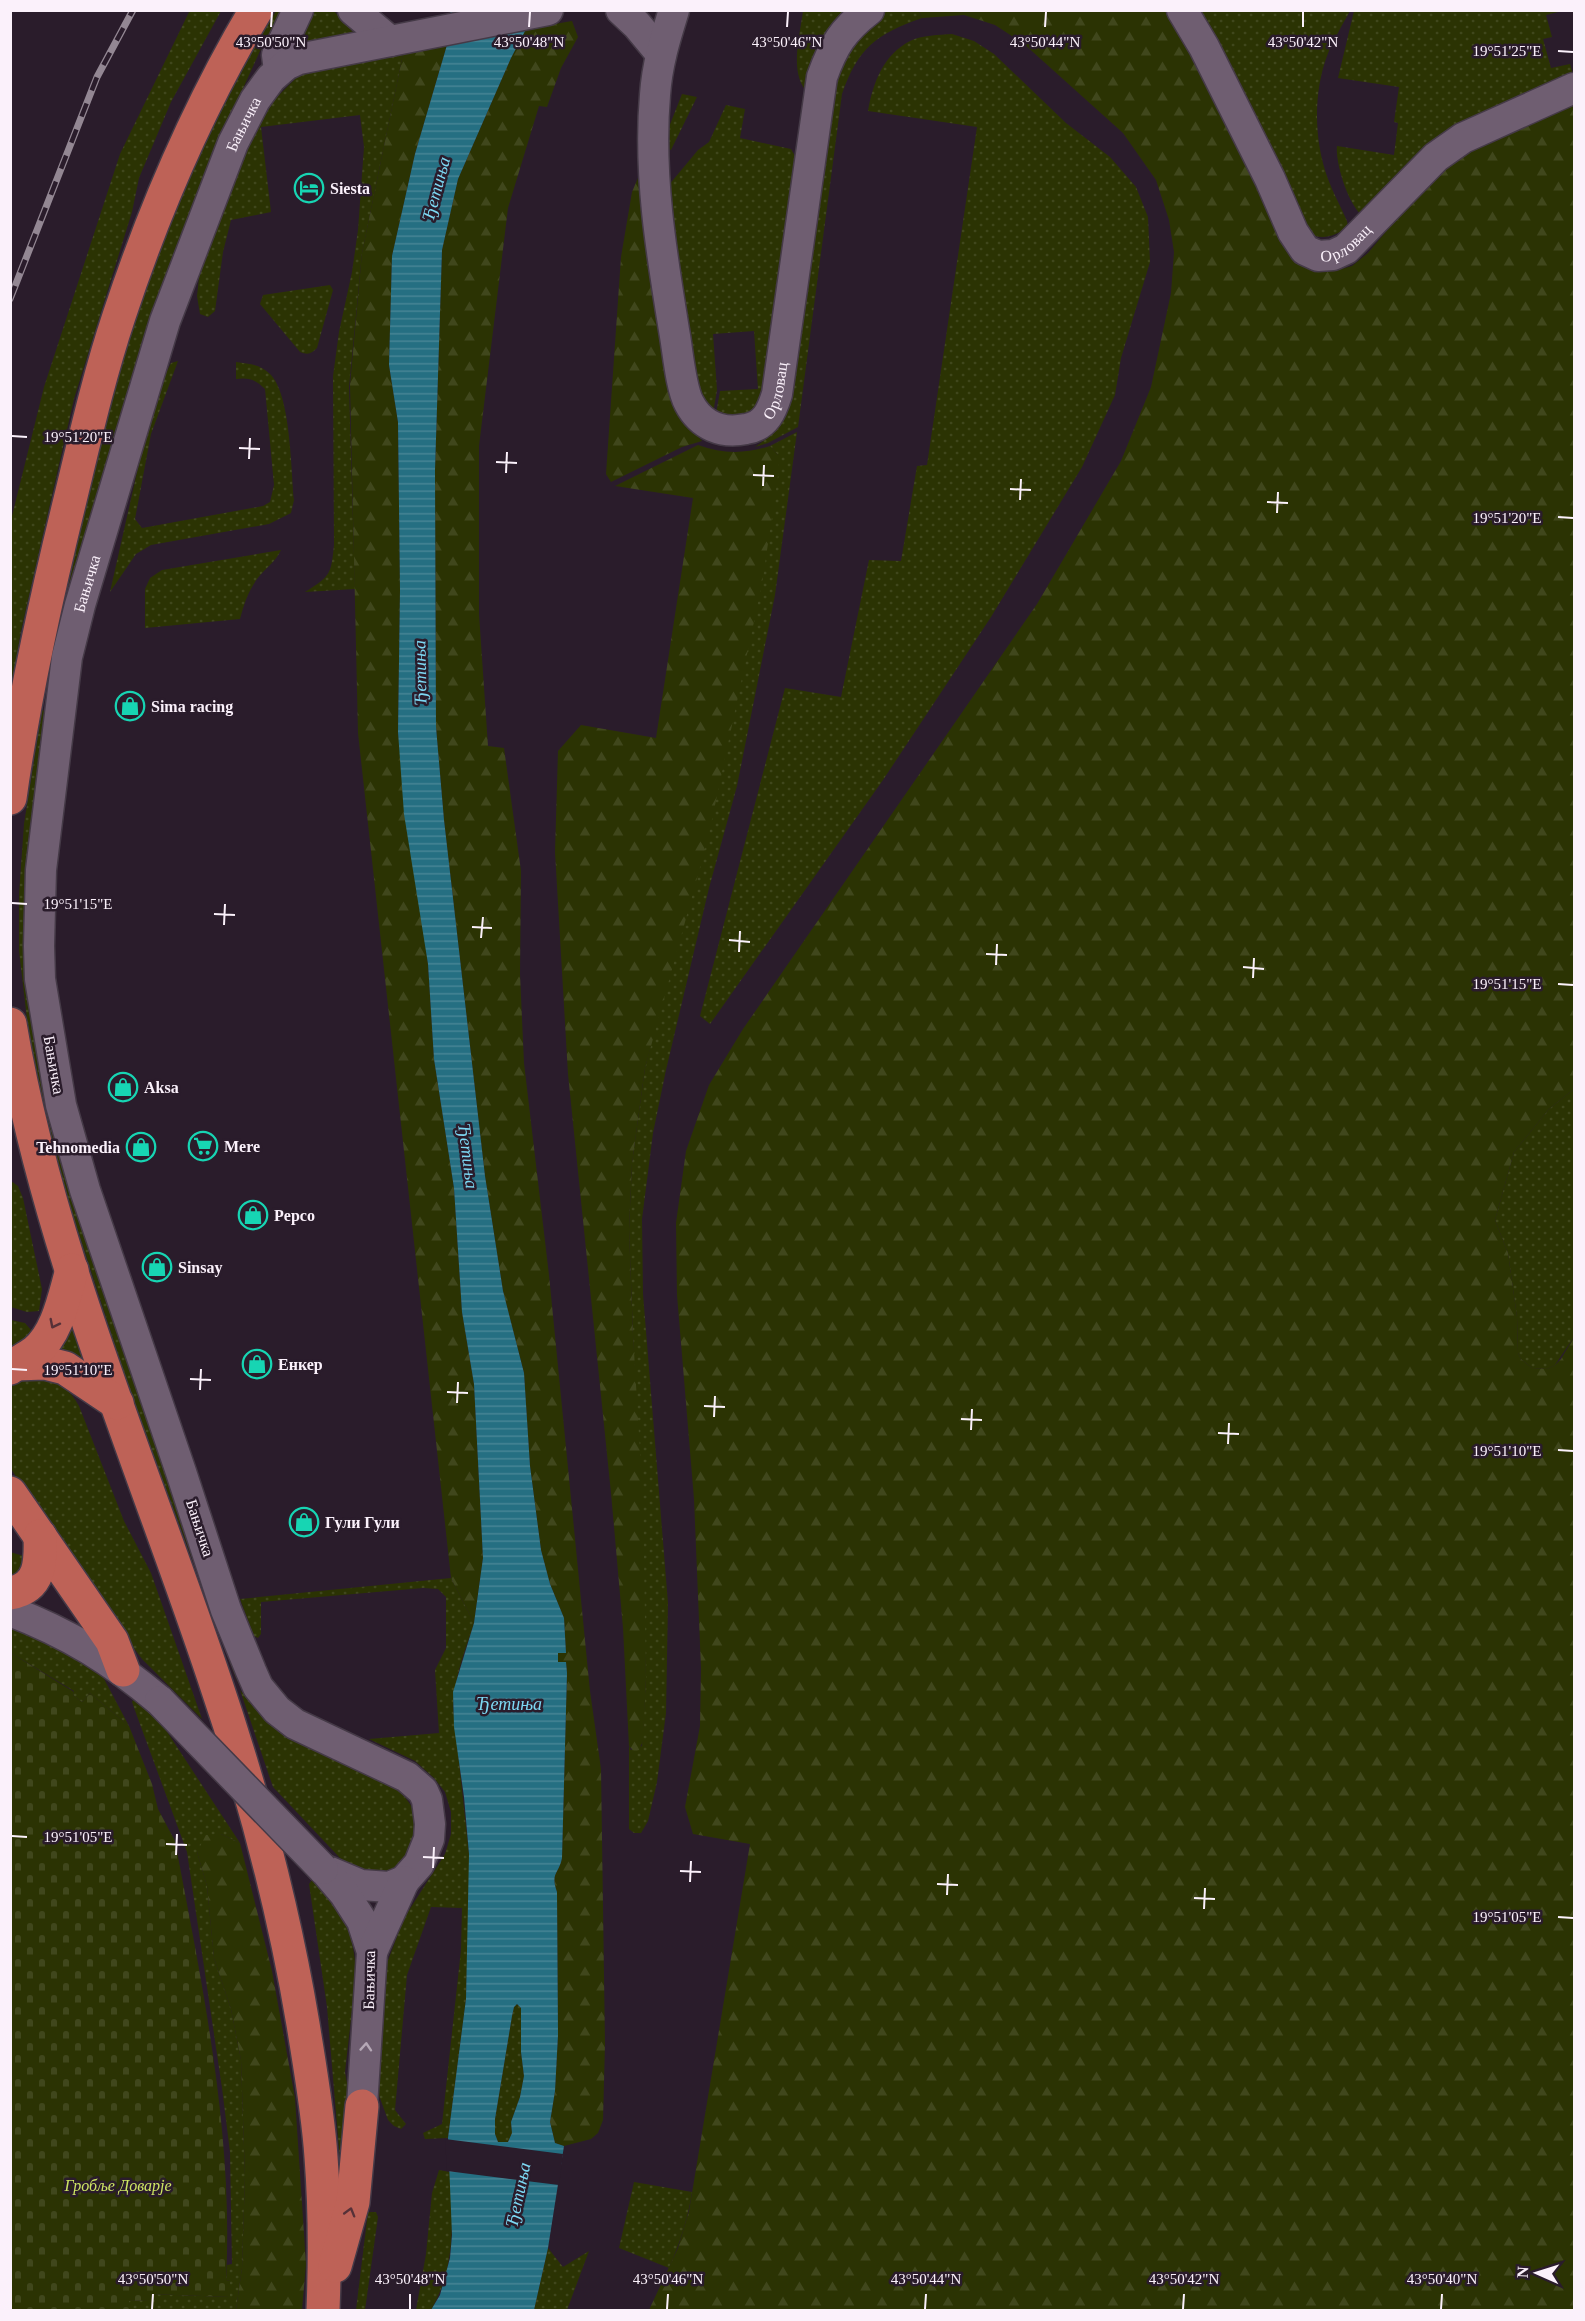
<svg xmlns="http://www.w3.org/2000/svg" width="1585" height="2321" viewBox="0 0 1585 2321" font-family="Georgia,serif">
<style>
.grass{fill:url(#grass-dots)}
.forest{fill:url(#forest-firs)}
.cemetery{fill:url(#cemetery-stones)}
.water{fill:url(#water-rules);fill-rule:evenodd}
.pier{fill:#2a1c2b}
.lines{fill:none;stroke-linecap:round;stroke-linejoin:round}
.minor-casing{stroke:#453a47;stroke-width:33}
.major-casing{stroke:#453a47;stroke-width:36}
.minor{stroke:#6f5e71;stroke-width:30}
.major{stroke:#be6257;stroke-width:33}
.rail-casing{stroke:#938793;stroke-width:7}
.rail{stroke:#2a1c2b;stroke-width:4.5;stroke-dasharray:14;stroke-linecap:butt}
.minor-bridge-casing{stroke:#453a47;stroke-width:33;stroke-linecap:butt}
.minor-bridge{stroke:#6f5e71;stroke-width:30}
.oneway{stroke:#563138}
.oneway2{stroke:#b5a8b6}
.ticks{fill:none;stroke:#fbf1fb;stroke-width:2}
.labels{text-anchor:middle;dominant-baseline:central;stroke-width:5;stroke-linejoin:round;paint-order:stroke}
.street-label{font-size:16px;fill:#fbf1fb;stroke:#2a1c2b}
.poi-label{font-size:16px;font-weight:bold;fill:#fbf1fb;stroke:#2a1c2b;text-anchor:start}
.park-label{font-size:16px;font-style:italic;fill:#cee663;stroke:#2a1c2b}
.water-label{font-size:18px;font-style:italic;fill:#7dd8f3;stroke:#2a1c2b}
.ticks-label{font-size:15px;text-anchor:middle;fill:#fbf1fb;stroke:#2a1c2b;stroke-width:5;stroke-linejoin:round;paint-order:stroke}
</style>
<defs>
<pattern id="grass-dots" width="8" height="8" patternUnits="userSpaceOnUse" patternTransform="scale(1.5)"><rect width="8" height="8" fill="#2b3303"/><path d="M2 2h.1M6 6h.1" fill="none" stroke="#40471c" stroke-width="1.8" stroke-linecap="round"/></pattern>
<pattern id="forest-firs" width="22" height="20" patternUnits="userSpaceOnUse" patternTransform="scale(1.5)"><rect width="22" height="20" fill="#2b3303"/><path d="M5 1l3.5 6h-7zM16 11l3.5 6h-7z" fill="#40471c"/></pattern>
<pattern id="cemetery-stones" width="16" height="16" patternUnits="userSpaceOnUse" patternTransform="scale(1.5)"><rect width="16" height="16" fill="#2b3303"/><path d="M2 7V4a2 2 0 0 1 4 0v3zM10 15v-3a2 2 0 0 1 4 0v3z" fill="#40471c"/></pattern>
<pattern id="water-rules" width="6" height="5" patternUnits="userSpaceOnUse" patternTransform="scale(1.5)"><rect width="6" height="5" fill="#256f82"/><path d="M0 2.5h6" fill="none" stroke="#468495"/></pattern>
</defs>
<rect width="100%" height="100%" fill="#2a1c2b"/>
<g class="grass">
<path d="M 190,10 L 221,11 L 171,102 L 139,178 L 132,212 L 74,399 L 21,631 L 11,689 L 11,520 L 44,387 L 120,154 Z"/>
<path d="M 276,11 L 283,11 L 260,51 L 206,170 L 145,337 L 74,589 L 68,588 C 83,515 98,442 119,372 C 157,245 208,124 276,11 Z"/>
<path d="M 313,11 L 334,11 L 353,32 L 298,43 Z"/>
<path d="M 803,11 L 847,11 C 821,32 811,59 807,92 C 789,72 800,35 803,11 Z"/>
<path d="M 887,11 L 919,11 L 922,18 C 876,34 858,48 842,94 L 798,427 L 768,443 L 755,447 L 766,439 L 773,431 L 838,60 L 875,19 Z"/>
<path d="M 1195,11 L 1350,11 C 1342,26 1333,40 1327,56 C 1313,94 1314,141 1328,179 C 1333,193 1341,207 1347,221 L 1348,227 C 1333,237 1322,241 1305,232 Z"/>
<path d="M 1354,11 L 1562,11 L 1546,15 L 1552,37 L 1543,39 L 1551,68 L 1570,64 L 1574,77 L 1363,216 C 1349,207 1335,163 1337,146 L 1394,155 L 1398,123 L 1394,122 L 1399,87 L 1338,78 Z"/>
<path d="M 952,34 L 974,41 L 994,54 L 1066,123 L 1110,157 L 1136,187 L 1148,217 L 1150,262 L 1121,358 L 1115,395 L 1082,467 L 991,617 L 883,780 L 710,1024 L 700,1016 L 785,688 L 841,697 L 869,560 L 901,561 L 917,466 L 927,465 L 977,127 L 868,111 C 873,83 883,55 910,41 C 922,35 939,35 952,34 Z"/>
<path d="M 403,54 L 362,253 L 349,387 L 355,589 L 305,592 C 331,576 331,574 334,545 L 333,376 L 339,332 L 352,272 L 358,230 L 364,147 L 360,115 L 261,127 L 271,212 L 231,220 L 223,252 L 215,311 L 208,317 L 200,314 L 197,296 L 200,269 L 251,139 L 275,99 L 298,76 L 319,67 Z"/>
<path d="M 682,94 L 697,97 L 671,150 L 668,149 L 669,127 Z"/>
<path d="M 726,105 L 745,109 L 740,138 L 791,149 L 795,156 L 796,164 L 766,399 L 749,417 L 716,414 L 720,391 L 758,389 L 754,331 L 713,334 L 717,390 L 713,413 L 700,403 L 688,350 L 668,186 L 698,150 L 709,142 Z"/>
<path d="M 330,285 L 333,290 L 317,348 C 311,354 308,355 300,352 L 260,304 L 263,295 Z"/>
<path d="M 178,361 L 151,434 L 135,519 L 142,528 L 263,506 L 270,502 L 274,485 L 265,389 C 256,380 249,377 236,379 L 236,362 C 249,364 260,364 270,374 C 291,394 291,471 294,500 L 291,513 L 269,524 L 151,545 L 136,554 L 110,592 L 147,428 L 162,381 L 171,363 Z"/>
<path d="M 797,432 L 775,595 L 737,786 L 709,888 L 666,1070 L 653,1133 L 642,1219 L 643,1294 L 668,1603 L 666,1713 L 657,1782 L 648,1821 L 641,1833 L 634,1833 L 629,1829 L 629,1746 L 631,1750 L 642,1746 L 646,1678 L 629,1229 L 632,1163 L 645,1068 L 666,985 L 778,455 L 770,446 Z"/>
<path d="M 281,550 C 275,563 265,568 257,579 C 248,592 244,604 240,619 L 145,628 L 145,589 L 150,578 L 162,570 Z"/>
<path d="M 42,710 L 48,712 L 28,847 L 23,928 L 28,993 L 101,1281 L 240,1690 L 273,1727 L 282,1734 C 314,1753 387,1773 407,1800 C 416,1811 417,1822 415,1835 C 412,1851 403,1863 391,1872 L 359,1870 L 340,1858 L 273,1787 L 240,1690 L 125,1376 L 61,1178 L 44,1113 L 29,1036 L 19,951 L 19,894 L 24,824 Z"/>
<path d="M 1574,1089 L 1574,1337 L 1555,1365 L 1547,1369 L 1532,1368 L 1521,1359 L 1518,1353 L 1517,1317 L 1508,1253 L 1495,1220 L 1514,1152 L 1549,1109 Z"/>
<path d="M 11,1181 L 18,1186 L 23,1198 L 42,1289 L 39,1311 L 27,1312 L 11,1307 Z"/>
<path d="M 71,1319 L 86,1363 L 56,1350 Z"/>
<path d="M 11,1320 L 25,1323 L 31,1330 L 23,1341 L 11,1348 Z"/>
<path d="M 42,1375 C 59,1383 70,1389 79,1406 L 124,1521 L 151,1573 L 202,1719 L 142,1659 L 106,1611 L 11,1469 L 11,1385 L 21,1379 Z"/>
<path d="M 10,1552 L 27,1557 L 28,1561 L 11,1580 Z"/>
<path d="M 451,1578 L 474,1623 C 465,1651 454,1678 453,1707 L 469,1854 L 469,1902 L 466,1999 L 448,2138 L 425,2139 L 423,2133 L 442,2124 L 461,1950 L 462,1908 L 431,1907 L 407,1975 L 395,2110 L 406,2124 L 401,2129 L 394,2126 L 388,2120 L 377,2090 L 384,1971 L 404,1918 L 445,1854 L 451,1834 L 451,1812 L 445,1792 L 434,1778 L 415,1761 L 369,1739 L 439,1733 L 435,1670 L 446,1648 L 446,1597 L 438,1589 L 423,1588 L 261,1602 L 261,1634 L 258,1638 L 254,1636 L 240,1599 Z"/>
<path d="M 11,1625 L 78,1657 L 102,1675 L 129,1726 L 90,1693 L 82,1702 L 73,1695 L 74,1691 L 11,1653 Z"/>
<path d="M 134,1698 L 160,1721 L 240,1843 L 221,1834 L 197,1852 L 207,1886 L 214,1958 L 231,2009 L 241,2060 L 245,2176 L 242,2268 L 236,2310 L 129,2310 L 129,2301 L 148,2300 L 149,2294 L 229,2297 L 230,2281 L 226,2280 L 227,2265 L 232,2264 L 230,2152 L 222,2088 L 187,1852 L 137,1716 L 132,1702 Z"/>
<path d="M 312,1880 C 343,1912 354,1930 356,1975 L 345,2072 L 350,2100 L 342,2184 L 327,2007 L 309,1884 Z"/>
<path d="M 517,2004 L 521,2008 L 521,2052 L 524,2076 L 520,2097 L 511,2122 L 512,2133 L 508,2142 L 498,2142 L 495,2134 L 495,2119 L 512,2016 L 514,2007 Z"/>
<path d="M 439,2170 L 450,2172 C 453,2220 456,2267 431,2310 L 416,2310 L 426,2254 L 432,2193 Z"/>
<path d="M 634,2182 L 692,2192 C 688,2218 680,2243 669,2268 L 619,2248 Z"/>
<path d="M 368,2212 L 376,2212 L 378,2217 L 365,2310 L 356,2310 Z"/>
<path d="M 548,2248 L 563,2267 L 589,2251 L 567,2310 L 534,2310 Z"/>
</g>
<g class="forest">
<path d="M 919,11 L 1165,11 L 1321,270 L 1338,270 L 1352,266 L 1368,253 L 1425,185 L 1452,164 L 1490,140 L 1574,103 L 1574,1089 L 1549,1109 L 1514,1152 L 1495,1220 L 1508,1253 L 1517,1317 L 1518,1353 L 1521,1359 L 1532,1368 L 1547,1369 L 1555,1365 L 1561,1359 L 1574,1337 L 1574,2310 L 649,2310 L 678,2248 L 689,2211 L 750,1844 L 693,1834 L 685,1807 L 700,1726 L 701,1668 L 694,1499 L 677,1295 L 676,1223 L 686,1151 L 709,1085 L 743,1029 L 1037,604 L 1121,461 L 1151,387 L 1171,293 L 1174,252 L 1169,220 L 1156,180 L 1123,133 L 1024,44 L 995,25 L 964,15 L 922,18 Z"/>
<path d="M 572,21 L 578,37 L 561,68 L 547,107 L 539,106 L 508,208 L 479,446 L 479,614 L 488,746 L 504,748 L 521,871 L 520,974 L 524,1063 L 549,1275 L 590,1691 L 601,1769 L 605,2044 L 603,2120 L 598,2133 L 591,2139 L 564,2146 L 555,2143 L 550,2122 L 555,2091 L 558,2035 L 557,1892 C 550,1873 559,1874 562,1858 L 567,1673 L 566,1662 L 558,1662 L 558,1653 L 566,1653 L 564,1618 L 550,1584 L 541,1550 L 530,1466 L 524,1373 L 503,1291 L 485,1176 L 444,820 L 436,727 L 435,470 L 442,250 L 458,179 L 511,58 L 526,29 Z"/>
<path d="M 447,45 L 415,154 L 392,256 L 389,365 L 398,422 L 400,590 L 398,732 L 428,964 L 434,1059 L 454,1188 L 462,1312 L 474,1384 L 483,1558 L 474,1623 L 451,1578 L 358,733 L 350,385 L 362,253 L 403,54 Z"/>
<path d="M 643,166 L 686,423 L 702,441 L 682,447 L 611,482 L 606,474 L 621,257 L 632,192 Z"/>
<path d="M 698,445 C 723,454 745,454 770,446 L 778,455 L 779,469 L 762,584 L 708,838 L 645,1068 L 632,1163 L 629,1229 L 633,1335 L 643,1501 L 646,1678 L 643,1741 L 639,1750 L 635,1752 L 629,1746 L 623,1628 L 611,1493 L 568,1074 L 555,852 L 558,751 L 581,725 L 656,738 L 693,498 L 615,486 Z"/>
<path d="M 221,1834 L 240,1843 L 272,1971 L 295,2098 L 306,2264 L 302,2310 L 236,2310 L 242,2268 L 245,2176 L 241,2060 L 231,2009 L 214,1958 L 207,1886 L 197,1852 L 206,1835 Z"/>
</g>
<path class="cemetery" d="M 11,1653 L 74,1692 L 73,1695 L 82,1702 L 90,1693 L 129,1726 L 152,1784 L 158,1809 L 175,1841 C 202,1984 234,2134 226,2280 L 230,2281 L 230,2297 L 149,2294 L 149,2300 L 129,2301 L 129,2310 L 11,2310 Z"/>
<path class="water" d="M 455,10 L 536,10 L 511,58 L 458,179 L 442,250 L 435,470 L 436,727 L 444,820 L 485,1176 L 503,1291 L 524,1373 L 530,1466 L 541,1550 L 550,1584 L 564,1618 L 566,1653 L 558,1653 L 558,1662 L 566,1662 L 567,1673 L 562,1858 C 559,1874 550,1873 557,1892 L 558,2035 L 555,2091 L 550,2122 L 555,2143 L 564,2146 L 548,2248 L 534,2310 L 431,2310 L 440,2295 L 450,2258 L 452,2235 L 448,2138 L 466,1999 L 469,1854 L 464,1797 L 454,1727 L 453,1692 L 474,1623 L 483,1558 L 474,1384 L 462,1312 L 454,1188 L 434,1059 L 428,964 L 404,814 L 398,732 L 400,590 L 398,422 L 389,365 L 392,256 L 415,154 L 447,45 L 448,14 ZM 517,2004 L 521,2008 L 521,2052 L 524,2076 L 520,2097 L 511,2122 L 512,2133 L 508,2142 L 498,2142 L 495,2134 L 495,2119 L 512,2016 L 514,2007 Z"/>
<path class="pier" d="M 445,2139 L 563,2154 L 559,2185 L 447,2171 Z"/>
<g class="lines">
<g class="minor-casing">
<g id="minor">
<path d="M 353,10 L 390,41"/>
<path d="M 621,10 L 637,25 L 661,54"/>
<path id="s1" d="M 674,10 C 665,39 657,65 655,95 C 648,175 662,257 675,336 C 678,354 681,388 689,403 C 701,426 722,434 746,429 C 766,426 772,410 777,394 L 822,77 C 833,46 843,30 869,10"/>
<path id="s2" d="M 1182,10 L 1204,47 L 1270,179 L 1293,232 L 1305,250 L 1318,256 L 1333,255 L 1346,249 L 1436,157 L 1463,138 L 1574,88"/>
<path d="M 279,70 L 277,55 L 298,10"/>
<path d="M 10,1611 C 70,1634 111,1660 160,1701"/>
<path id="s3" d="M 323,1869 L 361,1885 L 389,1887 L 404,1881 L 419,1864 L 429,1839 L 430,1824 L 427,1800 L 423,1791 L 407,1777 L 295,1724 L 277,1710 L 258,1687 L 251,1671 L 226,1610 L 181,1472 L 85,1190 L 61,1105 L 40,979 L 39,946 L 41,870 L 67,657 L 80,605 L 165,321 L 233,143 L 255,100 L 271,78 L 286,65 L 299,59 L 548,10"/>
<path d="M 327,1873 L 344,1893 L 362,1921 L 372,1952 L 362,2106"/>
<path d="M 372,1952 L 404,1881"/>
</g>
</g>
<g class="major-casing">
<g id="major">
<path d="M 10,798 C 24,697 46,598 70,500 C 85,438 99,376 119,316 C 154,210 199,106 256,10"/>
<path d="M 10,1024 C 48,1249 141,1460 213,1675 C 252,1789 283,1905 303,2024 C 310,2068 318,2112 321,2157 C 325,2208 325,2259 323,2310"/>
<path d="M 15,1364 L 45,1363 L 65,1368 L 117,1403"/>
<path d="M 10,1368 C 18,1362 27,1358 35,1352 C 58,1333 64,1297 72,1270"/>
<path d="M 10,1493 L 112,1641 L 123,1670"/>
<path d="M 10,1593 C 41,1588 41,1561 40,1536"/>
<path d="M 335,2266 L 353,2202 L 362,2106"/>
</g>
</g>
<use href="#minor" class="minor"/>
<use href="#major" class="major"/>
<g class="rail-casing">
<path id="rail" d="M 10,299 L 97,77 L 133,10"/>
</g>
<use href="#rail" class="rail"/>
<g class="minor-bridge-casing">
<path id="minor-bridge" d="M 160,1701 L 323,1869"/>
</g>
<use href="#minor-bridge" class="minor-bridge"/>
</g>
<defs><path id="oneway-chevron" d="M-2-3.5L2.5 0L-2 3.5" fill="none" stroke-width="1.6" stroke-linecap="round" stroke-linejoin="round" transform="scale(1.5)"/></defs>
<g class="oneway">
<use href="#oneway-chevron" transform="translate(54 1324) rotate(117)"/>
<use href="#oneway-chevron" transform="translate(350 2212) rotate(-74)"/>
</g>
<use class="oneway2" href="#oneway-chevron" transform="translate(366 2047) rotate(-86)"/>
<path class="ticks" d="M 271,27 L 272,12M 529,27 L 530,12M 787,27 L 788,12M 1045,27 L 1046,12M 1303,27 L 1303,12M 1558,51 L 1573,52M 12,436 L 27,437M 239,448 L 260,449M 249,459 L 250,438M 496,462 L 517,463M 506,473 L 507,452M 753,475 L 774,476M 763,486 L 764,465M 1010,489 L 1031,490M 1020,500 L 1021,479M 1267,502 L 1288,503M 1277,513 L 1278,492M 1558,517 L 1573,518M 12,903 L 27,904M 214,914 L 235,915M 224,925 L 225,904M 472,927 L 492,928M 481,938 L 483,917M 729,940 L 750,942M 739,952 L 740,931M 986,954 L 1007,955M 996,965 L 997,944M 1243,967 L 1264,969M 1253,978 L 1254,958M 1558,984 L 1573,985M 12,1369 L 27,1370M 190,1379 L 211,1380M 200,1390 L 201,1369M 447,1392 L 468,1393M 457,1403 L 458,1382M 704,1406 L 725,1407M 714,1417 L 715,1396M 961,1419 L 982,1420M 971,1430 L 972,1409M 1218,1433 L 1239,1434M 1228,1444 L 1229,1423M 1558,1450 L 1573,1451M 12,1836 L 27,1837M 166,1844 L 187,1845M 176,1855 L 177,1834M 423,1857 L 444,1858M 433,1868 L 434,1847M 680,1871 L 701,1872M 690,1882 L 691,1861M 937,1884 L 958,1885M 947,1895 L 948,1874M 1194,1898 L 1215,1899M 1204,1909 L 1205,1888M 1558,1917 L 1573,1918M 152,2309 L 153,2294M 410,2309 L 410,2294M 667,2309 L 668,2294M 925,2309 L 926,2294M 1183,2309 L 1184,2294M 1441,2309 L 1442,2294"/>
<defs>
<g id="hotel-ring" transform="scale(1.5)"><circle r="9.5" fill="#2a1c2b" stroke="#17d5b3" stroke-width="1.5"/><path d="M-6-4.5h1.5V1H6V5H4.5V3h-9V5H-6ZM-4 0a1.8 1.8 0 1 1 3.6 0ZM.5 0V-2.5h3Q6-2.5 6 0Z" fill="#17d5b3"/></g>
<g id="shop-ring" transform="scale(1.5)"><circle r="9.5" fill="#2a1c2b" stroke="#17d5b3" stroke-width="1.5"/><path d="M-5-2.5h2.3a2.7 3.5 0 0 1 5.4 0H5L5.5 6h-11ZM-1.5-2.5h3a1.5 2.3 0 0 0-3 0Z" fill="#17d5b3"/></g>
<g id="supermarket-ring" transform="scale(1.5)"><circle r="9.5" fill="#2a1c2b" stroke="#17d5b3" stroke-width="1.5"/><path d="M-6-5.5h2.5l.6 2H6L4.5 2H-2.5L-4.4-4H-6ZM-1.5 3.2a1.3 1.3 0 1 0 .1 0ZM3 3.2a1.3 1.3 0 1 0 .1 0Z" fill="#17d5b3"/></g>
</defs>
<g fill-rule="evenodd">
<use href="#hotel-ring" x="309" y="188"/>
<use href="#shop-ring" x="130" y="706"/>
<use href="#shop-ring" x="123" y="1087"/>
<use href="#supermarket-ring" x="203" y="1146"/>
<use href="#shop-ring" x="141" y="1147"/>
<use href="#shop-ring" x="253" y="1215"/>
<use href="#shop-ring" x="157" y="1267"/>
<use href="#shop-ring" x="257" y="1364"/>
<use href="#shop-ring" x="304" y="1522"/>
</g>
<g class="labels">
<g class="street-label">
<text stroke="none"><textPath href="#s3" startOffset="2010">Бањичка</textPath></text>
<text stroke="none"><textPath href="#s2" startOffset="316">Орловац</textPath></text>
<text stroke="none"><textPath href="#s1" startOffset="519">Орловац</textPath></text>
<text stroke="none"><textPath href="#s3" startOffset="1524">Бањичка</textPath></text>
<text transform="translate(54 1065) rotate(80)">Бањичка</text>
<text transform="translate(200 1528) rotate(72)">Бањичка</text>
<text transform="translate(369 1980) rotate(-89)">Бањичка</text>
</g>
<g class="poi-label">
<text x="330" y="188">Siesta</text>
<text x="151" y="706">Sima racing</text>
<text x="144" y="1087">Aksa</text>
<text x="224" y="1146">Mere</text>
<text x="120" y="1147" text-anchor="end">Tehnomedia</text>
<text x="274" y="1215">Pepco</text>
<text x="178" y="1267">Sinsay</text>
<text x="278" y="1364">Енкер</text>
<text x="325" y="1522">Гули Гули</text>
</g>
<g class="park-label">
<text x="118" y="2185">Гробље Доварје</text>
</g>
<g class="water-label">
<text transform="translate(436 189) rotate(-75)">Ђетиња</text>
<text transform="translate(420 673) rotate(-91)">Ђетиња</text>
<text transform="translate(468 1156) rotate(83)">Ђетиња</text>
<text x="509" y="1704">Ђетиња</text>
<text transform="translate(518 2195) rotate(-78)">Ђетиња</text>
</g>
</g>
<g class="ticks-label">
<text x="271" y="47">43°50'50"N</text>
<text x="529" y="47">43°50'48"N</text>
<text x="787" y="47">43°50'46"N</text>
<text x="1045" y="47">43°50'44"N</text>
<text x="1303" y="47">43°50'42"N</text>
<text x="1507" y="56">19°51'25"E</text>
<text x="78" y="442">19°51'20"E</text>
<text x="1507" y="523">19°51'20"E</text>
<text x="78" y="909">19°51'15"E</text>
<text x="1507" y="989">19°51'15"E</text>
<text x="78" y="1375">19°51'10"E</text>
<text x="1507" y="1456">19°51'10"E</text>
<text x="78" y="1842">19°51'05"E</text>
<text x="1507" y="1922">19°51'05"E</text>
<text x="153" y="2284">43°50'50"N</text>
<text x="410" y="2284">43°50'48"N</text>
<text x="668" y="2284">43°50'46"N</text>
<text x="926" y="2284">43°50'44"N</text>
<text x="1184" y="2284">43°50'42"N</text>
<text x="1442" y="2284">43°50'40"N</text>
</g>
<rect width="1585" height="2321" fill="none" stroke="#fbf1fb" stroke-width="24"/>
<g transform="translate(1537 2273) rotate(273)" stroke="#2a1c2b" stroke-width="4.5" paint-order="stroke">
<path d="M0-4.5L10 22L0 15L-10 22Z" fill="#fbf1fb"/>
<text y="-9" font-size="16" font-weight="bold" text-anchor="middle" fill="#fbf1fb">N</text>
</g>
</svg>
